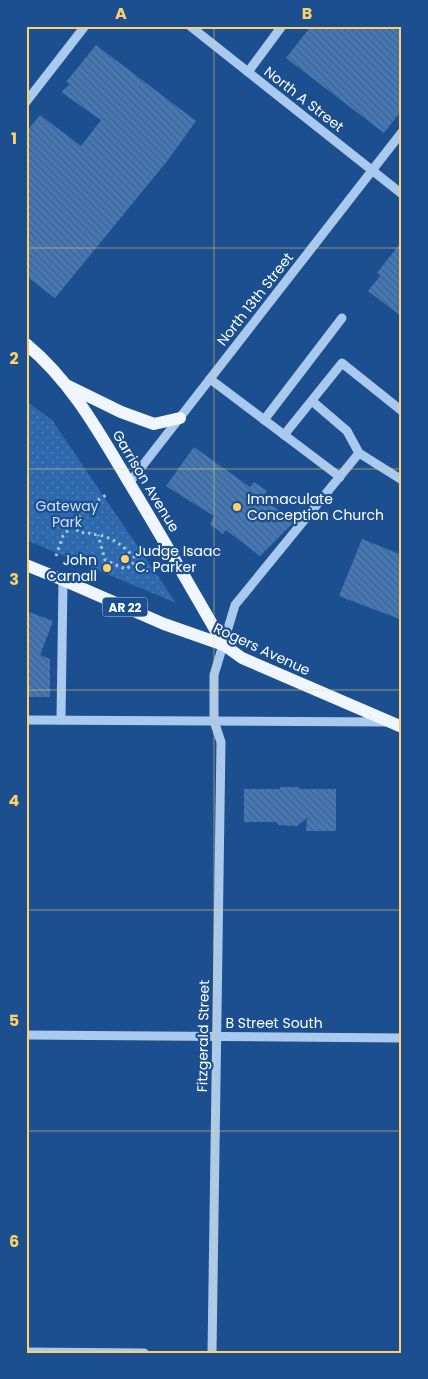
<svg xmlns="http://www.w3.org/2000/svg" width="428" height="1379" viewBox="0 0 428 1379" font-family="Poppins,sans-serif">
<style>
.grass{fill:url(#grass-dots)}
.building{fill:url(#building-back-hatch)}
.lines{fill:none;stroke-linecap:round;stroke-linejoin:round}
.path{stroke:#a9c9ee;stroke-width:3;stroke-dasharray:2.5 4;stroke-linecap:butt}
.minor{stroke:#a9c9ee;stroke-width:9}
.major{stroke:#f0f6ff;stroke-width:12}
.grid{fill:none;stroke:#ffd166;stroke-width:1;stroke-opacity:0.55}
.poi-dot{fill:#ffd166;stroke:#1b4f8f;stroke-width:2}
.labels{text-anchor:middle;dominant-baseline:central;stroke-width:4.5;stroke-linejoin:round;paint-order:stroke}
.shield{fill:#1b4f8f;stroke:#bbcadd;stroke-width:1}
.shield-label{font-size:12px;font-weight:bold;fill:#fff}
.street-label{font-size:14px;fill:#fff;stroke:#1b4f8f}
.poi-label{font-size:14px;fill:#fff;stroke:#1b4f8f;text-anchor:start}
.park-label{font-size:14px;fill:#cfe3fa;stroke:#1b4f8f}
.neatline{fill:none;stroke:#ffd166;stroke-width:2}
.grid-label{font-size:16px;text-anchor:middle;font-weight:bold;fill:#ffd166}
</style>
<defs>
<pattern id="grass-dots" width="8" height="8" patternUnits="userSpaceOnUse" patternTransform="scale(1.25)"><rect width="8" height="8" fill="#2e69ad"/><path d="M2 2h.1M6 6h.1" fill="none" stroke="#4d80b9" stroke-width="1.8" stroke-linecap="round"/></pattern>
<pattern id="building-back-hatch" width="6" height="6" patternUnits="userSpaceOnUse" patternTransform="scale(1.25)"><rect width="6" height="6" fill="#4478b7"/><path d="M-1 5l2 2M0 0l6 6M5-1l2 2" fill="none" stroke="#486282"/></pattern>
</defs>
<rect width="100%" height="100%" fill="#1b4f8f"/>
<path class="grass" d="M 26,401 L 52,420 L 176,603 L 26,540 Z"/>
<g class="building">
<path d="M 311,26 L 402,26 L 402,110 L 384,133 L 286,58 Z"/>
<path d="M 96,45 L 196,121 L 168,160 L 55,298 L 26,276 L 26,132 L 40,115 L 81,146 L 101,120 L 61,92 L 70,84 L 66,82 Z"/>
<path d="M 402,241 L 402,317 L 368,291 L 380,276 L 377,273 Z"/>
<path d="M 194,447 L 250,487 L 254,482 L 267,491 L 261,498 L 295,521 L 260,556 L 226,530 L 223,534 L 210,524 L 214,516 L 166,486 Z"/>
<path d="M 362,539 L 402,555 L 402,620 L 339,596 Z"/>
<path d="M 26,611 L 53,621 L 40,655 L 50,659 L 50,697 L 26,697 Z"/>
<path d="M 280,787 L 299,787 L 299,789 L 336,789 L 336,831 L 306,831 L 307,818 L 297,826 L 278,825 L 277,822 L 244,822 L 244,789 L 280,789 Z"/>
</g>
<g class="lines">
<g class="path">
<path d="M 71,526 L 81,533 L 87,532 C 92,535 94,534 99,535 C 114,538 124,547 134,557 L 133,565 L 125,569 L 105,560 L 98,535"/>
<path d="M 56,556 L 63,536 L 76,521 L 88,507 L 106,495"/>
</g>
<g class="minor">
<path d="M 190,26 L 402,194"/>
<path d="M 248,72 L 282,26"/>
<path d="M 26,102 L 85,26"/>
<path d="M 210,379 L 340,477"/>
<path d="M 312,401 L 347,431 L 359,453 L 402,480"/>
<path d="M 264,420 L 342,318"/>
<path d="M 284,435 L 342,363 L 402,411"/>
<path d="M 129,483 L 402,132"/>
<path d="M 26,720 L 386,722"/>
<path d="M 61,720 L 63,580"/>
<path d="M 26,1035 L 402,1038"/>
<path d="M 26,1352 L 144,1353"/>
<path d="M 212,1353 L 221,742 L 214,721 L 214,675 L 235,605 L 359,453"/>
</g>
<g class="major">
<path d="M 26,344 C 72,382 100,434 130,484 C 162,537 193,591 224,645"/>
<path d="M 68,386 L 121,412 L 154,424 L 180,418"/>
<path d="M 26,565 L 63,580 L 164,624 L 224,645 L 242,658 L 402,727"/>
</g>
</g>
<path class="grid" d="M 214,26 L 214,1353M 26,248 L 402,248M 26,469 L 402,469M 26,690 L 402,690M 26,910 L 402,910M 26,1131 L 402,1131"/>
<g class="poi-dot">
<circle cx="237" cy="507" r="5"/>
<circle cx="125" cy="559" r="5"/>
<circle cx="107" cy="568" r="5"/>
</g>
<g class="labels">
<rect class="shield" x="102.5" y="597.5" width="45" height="19" rx="4"/>
<g class="shield-label">
<text x="125" y="607">AR 22</text>
</g>
<g class="street-label">
<text transform="translate(304 99) rotate(38)">North A Street</text>
<text transform="translate(255 299) rotate(-52)">North 13th Street</text>
<text transform="translate(146 481) rotate(59)">Garrison Avenue</text>
<text transform="translate(262 649) rotate(25)">Rogers Avenue</text>
<text x="274" y="1023">B Street South</text>
<text transform="translate(203 1036) rotate(-89)">Fitzgerald Street</text>
</g>
<g class="poi-label">
<text x="247" y="499">Immaculate<tspan x="247" dy="16">Conception Church</tspan></text>
<text x="135" y="551">Judge Isaac<tspan x="135" dy="16">C. Parker</tspan></text>
<text x="97" y="560" text-anchor="end">John<tspan x="97" dy="16">Carnall</tspan></text>
</g>
<g class="park-label">
<text x="67" y="506">Gateway<tspan x="67" dy="16">Park</tspan></text>
</g>
</g>
<rect width="428" height="1379" fill="none" stroke="#1b4f8f" stroke-width="55"/>
<rect x="28" y="28" width="372" height="1324" class="neatline"/>
<g class="grid-label">
<text x="121" y="19">A</text>
<text x="307" y="19">B</text>
<text x="14" y="144">1</text>
<text x="14" y="364">2</text>
<text x="14" y="585">3</text>
<text x="14" y="806">4</text>
<text x="14" y="1026">5</text>
<text x="14" y="1247">6</text>
</g>
</svg>
